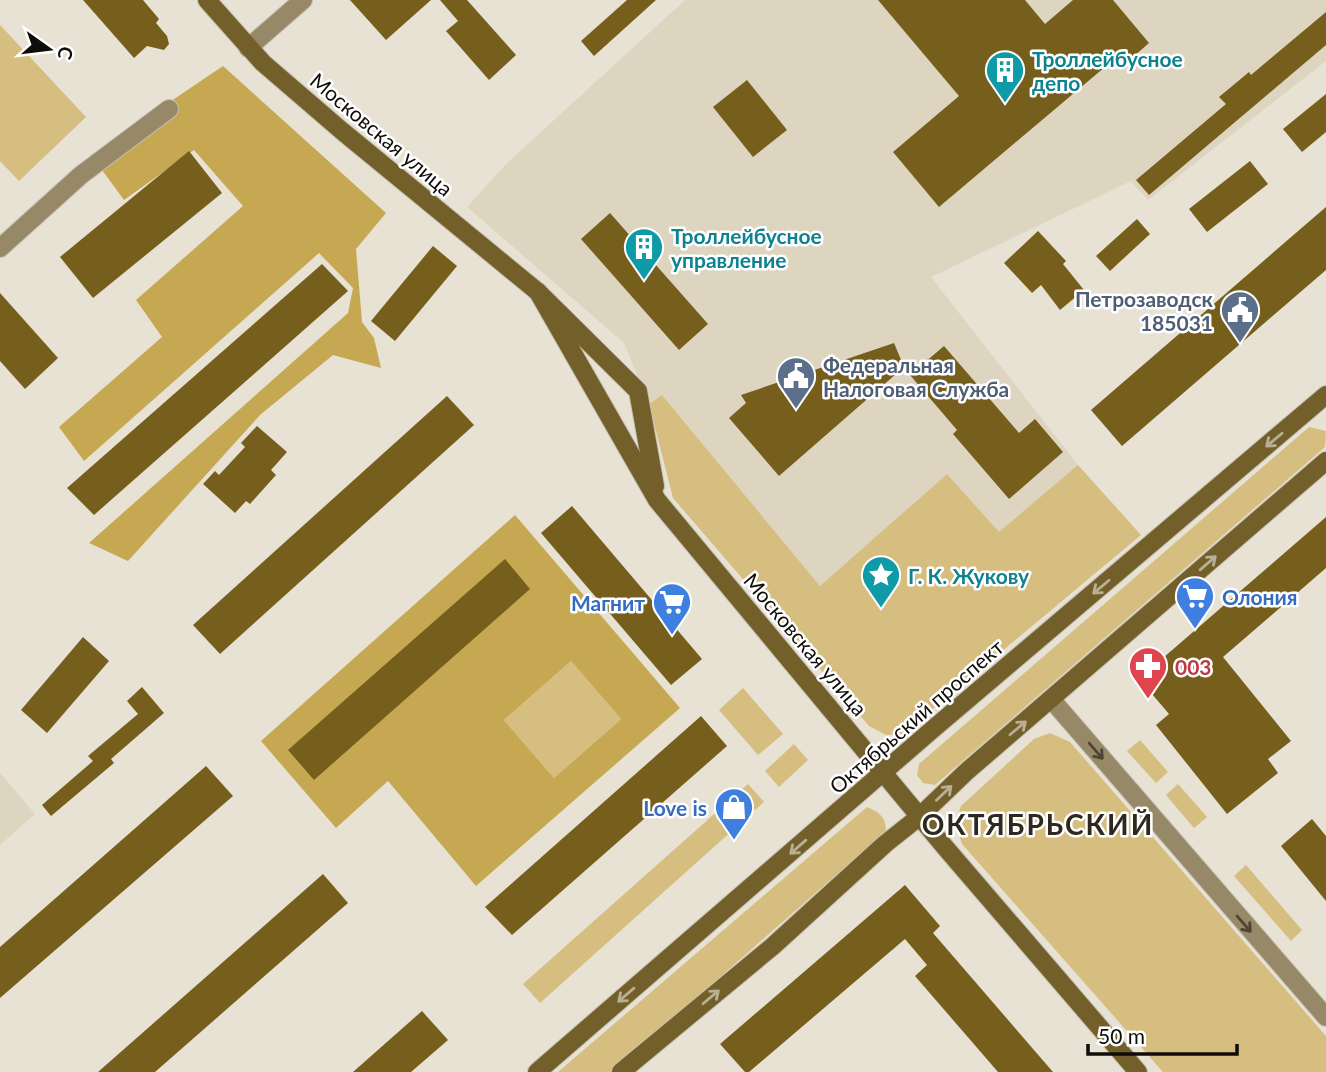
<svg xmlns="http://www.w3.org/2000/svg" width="1326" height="1072" viewBox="0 0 1326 1072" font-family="Lato,sans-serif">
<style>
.built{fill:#ddd5c0}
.green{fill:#d6be80}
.forest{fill:#c7a852;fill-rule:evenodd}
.building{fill:#765f1c}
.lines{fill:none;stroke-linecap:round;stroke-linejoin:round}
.street-casing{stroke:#c4c0b3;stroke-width:20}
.secondary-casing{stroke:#c4c0b3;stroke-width:20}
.street{stroke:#978968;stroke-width:18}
.secondary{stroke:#735f2a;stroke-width:18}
.oneway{stroke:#b9af94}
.oneway2{stroke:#4c4533}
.labels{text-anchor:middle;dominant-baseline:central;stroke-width:5;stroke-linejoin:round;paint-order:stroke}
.culture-label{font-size:21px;font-weight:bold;fill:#0d838f;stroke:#fff;text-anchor:start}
.street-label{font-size:21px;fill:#0f0d08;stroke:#fff}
.service-label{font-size:21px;font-weight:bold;fill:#4e5e75;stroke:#fff;text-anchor:end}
.shop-label{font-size:21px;font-weight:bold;fill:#366cbe;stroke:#fff;text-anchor:end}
.health-label{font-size:21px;font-weight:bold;fill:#be3a42;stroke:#fff;text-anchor:start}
.district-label{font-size:28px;font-weight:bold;letter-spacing:2px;fill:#2d291f;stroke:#fff}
</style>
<rect width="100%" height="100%" fill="#e7e2d4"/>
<g class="built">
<path d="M 685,0 L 1326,0 L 1326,61 L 1148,200 L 1131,181 L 931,277 L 1078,465 L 999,533 L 947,474 L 820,586 L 662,395 L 649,404 L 624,343 L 467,207 L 506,164 Z"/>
<path d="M 0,773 L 35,814 L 0,845 Z"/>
</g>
<g class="green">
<path d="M 0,25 L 86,117 L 19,181 L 0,161 Z"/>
<path d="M 662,395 L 820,586 L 947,474 L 999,532 L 1078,465 L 1141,535 L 903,734 L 886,735 L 869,726 L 673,498 L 649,404 Z"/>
<path d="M 1309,427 L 1326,431 L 1325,447 L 935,785 L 923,783 L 917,775 L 919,764 Z"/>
<path d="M 571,661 L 621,719 L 554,778 L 504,720 Z"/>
<path d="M 743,688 L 783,734 L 758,755 L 719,710 Z"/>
<path d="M 1050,733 L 1070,742 L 1326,1036 L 1326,1072 L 1163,1072 L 962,844 L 955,823 L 961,806 L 1034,739 Z"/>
<path d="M 1140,740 L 1168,772 L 1156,783 L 1127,751 Z"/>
<path d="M 794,744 L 808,760 L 779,787 L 765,771 Z"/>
<path d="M 748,784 L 764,802 L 540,1003 L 523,984 Z"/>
<path d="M 1178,784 L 1207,817 L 1194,828 L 1166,795 Z"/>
<path d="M 867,807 C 879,812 886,817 886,831 L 612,1072 L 558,1072 Z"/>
<path d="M 1246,865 L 1302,930 L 1291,941 L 1234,876 Z"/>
</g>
<g class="forest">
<path d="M 223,66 L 386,213 L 356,249 L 362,322 L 374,338 L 381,368 L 333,355 L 260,415 L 128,561 L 89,543 L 348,313 L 353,288 L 319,253 L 84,461 L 59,427 L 162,337 L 136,300 L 243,206 L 194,150 L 124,200 L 91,155 Z"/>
<path d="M 515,515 L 680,708 L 476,886 L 388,781 L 336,828 L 261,741 ZM 571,661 L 621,719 L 554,778 L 504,720 Z"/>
</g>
<g class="building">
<path d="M 83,0 L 143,0 L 159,19 L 156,23 L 167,36 L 169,44 L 164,50 L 147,46 L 134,58 Z"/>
<path d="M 350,0 L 431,0 L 386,40 Z"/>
<path d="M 440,0 L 467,0 L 516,55 L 489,80 L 446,31 L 458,21 Z"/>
<path d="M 627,0 L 656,0 L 594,56 L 581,41 Z"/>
<path d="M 878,0 L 1025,0 L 1045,24 L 1073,0 L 1113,0 L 1149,43 L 1125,64 L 1118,56 L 939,207 L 893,152 L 959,96 Z"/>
<path d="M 1326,12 L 1326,45 L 1149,195 L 1136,180 L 1226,104 L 1219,97 L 1249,72 L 1251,75 Z"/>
<path d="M 747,80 L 787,130 L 753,157 L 713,107 Z"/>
<path d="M 1326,94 L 1326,132 L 1302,152 L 1283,129 Z"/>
<path d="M 189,151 L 222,193 L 93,298 L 60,257 Z"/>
<path d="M 1250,161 L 1268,184 L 1207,232 L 1189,209 Z"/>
<path d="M 1326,207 L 1326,270 L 1122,446 L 1091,410 Z"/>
<path d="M 610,213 L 708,324 L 679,350 L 581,239 Z"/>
<path d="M 1137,219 L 1150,234 L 1110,271 L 1096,256 Z"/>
<path d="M 1038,231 L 1066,261 L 1063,264 L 1084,290 L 1060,310 L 1041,285 L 1032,293 L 1004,263 Z"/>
<path d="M 433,246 L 457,266 L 395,341 L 371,321 Z"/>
<path d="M 322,264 L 348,291 L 94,515 L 67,488 Z"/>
<path d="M 0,293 L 58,358 L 25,389 L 0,361 Z"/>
<path d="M 894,343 L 904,367 L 779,476 L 729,418 L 746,403 L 741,395 Z"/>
<path d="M 944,346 L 1019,433 L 1035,419 L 1063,452 L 1009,499 L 953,434 L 957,430 L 910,375 Z"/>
<path d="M 447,396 L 474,425 L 220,654 L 193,625 Z"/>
<path d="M 257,426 L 287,452 L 271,470 L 276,475 L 250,504 L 246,501 L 235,513 L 203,484 L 215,471 L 219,475 L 245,447 L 241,443 Z"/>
<path d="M 572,506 L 702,659 L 671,685 L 541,533 Z"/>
<path d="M 1326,517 L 1326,568 L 1223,657 L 1291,741 L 1268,759 L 1278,773 L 1227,814 L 1156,725 L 1169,714 L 1152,694 L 1155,691 L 1145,680 L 1159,667 L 1156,664 Z"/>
<path d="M 505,559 L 530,589 L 314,780 L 288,750 Z"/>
<path d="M 83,637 L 109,661 L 47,733 L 21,710 Z"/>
<path d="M 142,687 L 164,713 L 111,759 L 114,763 L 51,816 L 42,805 L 93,761 L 88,756 L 138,714 L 127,701 Z"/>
<path d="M 701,716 L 727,746 L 512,935 L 485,907 Z"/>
<path d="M 206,766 L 233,796 L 0,998 L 0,947 Z"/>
<path d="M 1312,819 L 1326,836 L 1326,901 L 1281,846 Z"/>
<path d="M 323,874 L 348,903 L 155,1072 L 98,1072 Z"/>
<path d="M 905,885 L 940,926 L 933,933 L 1053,1072 L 998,1072 L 915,976 L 927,965 L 905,939 L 749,1072 L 745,1072 L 720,1044 Z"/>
<path d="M 422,1011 L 448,1040 L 411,1072 L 353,1072 Z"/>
</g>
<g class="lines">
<g class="street-casing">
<g id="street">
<path d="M 248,48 L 303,0"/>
<path d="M 0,248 L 81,175 L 169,109"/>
<path d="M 1051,699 L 1326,1017"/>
</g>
</g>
<g class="secondary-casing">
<g id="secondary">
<path d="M 207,0 L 263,63 L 342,131 L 538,292 L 638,391 L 655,486"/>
<path d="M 538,292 L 657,500 L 944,846 L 1138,1072"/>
<path d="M 537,1072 L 933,729 L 1326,395"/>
<path d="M 621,1072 L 773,946 L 885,844 L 919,817 L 966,772 L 1326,461"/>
</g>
</g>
<use href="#street" class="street"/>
<use href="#secondary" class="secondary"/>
</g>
<defs><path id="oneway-shaft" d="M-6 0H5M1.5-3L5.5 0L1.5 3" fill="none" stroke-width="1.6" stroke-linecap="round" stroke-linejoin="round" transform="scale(1.75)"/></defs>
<g class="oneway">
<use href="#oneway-shaft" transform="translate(1274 440) rotate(140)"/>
<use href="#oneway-shaft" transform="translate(1208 563) rotate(-41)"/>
<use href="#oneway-shaft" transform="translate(1101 587) rotate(140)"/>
<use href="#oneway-shaft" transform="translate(1018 728) rotate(-40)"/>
<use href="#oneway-shaft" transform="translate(944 793) rotate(-44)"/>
<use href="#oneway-shaft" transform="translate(798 847) rotate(139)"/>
<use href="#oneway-shaft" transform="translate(626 995) rotate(139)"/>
<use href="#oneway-shaft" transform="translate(711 997) rotate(-40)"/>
</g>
<g class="oneway2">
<use href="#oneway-shaft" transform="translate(1096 751) rotate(49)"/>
<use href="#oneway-shaft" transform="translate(1244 924) rotate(49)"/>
</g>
<defs>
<g id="building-pin" transform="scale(2.0125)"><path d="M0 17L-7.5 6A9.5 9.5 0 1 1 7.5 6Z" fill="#0f9aa8" stroke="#fff"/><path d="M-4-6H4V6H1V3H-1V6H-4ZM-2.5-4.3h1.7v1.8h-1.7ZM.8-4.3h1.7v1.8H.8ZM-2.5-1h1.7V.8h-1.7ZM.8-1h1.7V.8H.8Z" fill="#fff"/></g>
<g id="civic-pin" transform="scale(2.0125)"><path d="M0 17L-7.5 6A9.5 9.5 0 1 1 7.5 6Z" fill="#5c6f8a" stroke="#fff"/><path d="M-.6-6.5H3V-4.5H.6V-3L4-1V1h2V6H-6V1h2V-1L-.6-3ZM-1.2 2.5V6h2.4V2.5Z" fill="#fff"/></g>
<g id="sight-pin" transform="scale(2.0125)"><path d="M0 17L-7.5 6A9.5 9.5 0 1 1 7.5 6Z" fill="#0f9aa8" stroke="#fff"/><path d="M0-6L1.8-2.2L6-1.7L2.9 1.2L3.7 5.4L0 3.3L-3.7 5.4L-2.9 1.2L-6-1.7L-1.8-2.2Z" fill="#fff"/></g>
<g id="supermarket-pin" transform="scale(2.0125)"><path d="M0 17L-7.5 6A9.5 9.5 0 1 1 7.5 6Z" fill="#3f7fe0" stroke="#fff"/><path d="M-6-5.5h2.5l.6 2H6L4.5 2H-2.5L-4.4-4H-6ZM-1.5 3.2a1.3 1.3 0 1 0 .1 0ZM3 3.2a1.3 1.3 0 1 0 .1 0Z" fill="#fff"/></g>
<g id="pharmacy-pin" transform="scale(2.0125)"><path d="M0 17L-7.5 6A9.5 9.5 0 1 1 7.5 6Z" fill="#e0444e" stroke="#fff"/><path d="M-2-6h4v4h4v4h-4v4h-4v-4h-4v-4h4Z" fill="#fff"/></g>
<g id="shop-pin" transform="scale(2.0125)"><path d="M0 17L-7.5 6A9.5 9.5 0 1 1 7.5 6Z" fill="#3f7fe0" stroke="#fff"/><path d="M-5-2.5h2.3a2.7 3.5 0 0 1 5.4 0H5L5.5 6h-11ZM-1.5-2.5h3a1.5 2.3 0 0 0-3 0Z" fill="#fff"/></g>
</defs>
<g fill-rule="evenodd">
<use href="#building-pin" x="1005" y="70"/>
<use href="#building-pin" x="644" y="247"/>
<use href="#civic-pin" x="1240" y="310"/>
<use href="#civic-pin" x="796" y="376"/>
<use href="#sight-pin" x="881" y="575"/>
<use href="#supermarket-pin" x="1195" y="596"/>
<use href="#supermarket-pin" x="672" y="602"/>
<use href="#pharmacy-pin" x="1148" y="666"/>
<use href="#shop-pin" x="734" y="807"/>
</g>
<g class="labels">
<g class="culture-label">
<text x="1032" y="58">Троллейбусное<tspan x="1032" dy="24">депо</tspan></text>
<text x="671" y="235">Троллейбусное<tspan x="671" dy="24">управление</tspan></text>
<text x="908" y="575">Г. К. Жукову</text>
</g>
<g class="street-label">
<text transform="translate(382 134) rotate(40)">Московская улица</text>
<text transform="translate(806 644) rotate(50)">Московская улица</text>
<text transform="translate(916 716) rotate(-41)">Октябрьский проспект</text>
</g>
<g class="service-label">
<text x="1213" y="298">Петрозаводск<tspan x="1213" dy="24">185031</tspan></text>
<text x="823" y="364" text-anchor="start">Федеральная<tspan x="823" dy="24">Налоговая Служба</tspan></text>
</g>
<g class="shop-label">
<text x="1222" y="596" text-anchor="start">Олония</text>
<text x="645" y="602">Магнит</text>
<text x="707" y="807">Love is</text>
</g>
<g class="health-label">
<text x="1175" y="666">003</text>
</g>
<g class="district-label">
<text x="1038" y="824">ОКТЯБРЬСКИЙ</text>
</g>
</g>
<g transform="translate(49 49) rotate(104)" stroke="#ffffff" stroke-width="5" paint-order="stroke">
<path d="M0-5L12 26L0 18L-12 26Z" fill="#0f0d08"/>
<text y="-10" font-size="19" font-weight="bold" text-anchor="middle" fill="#0f0d08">С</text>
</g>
<path d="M1088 1044v10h149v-10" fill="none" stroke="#0f0d08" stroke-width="3.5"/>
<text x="1098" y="1044" font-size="21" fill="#0f0d08" stroke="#ffffff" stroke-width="5" paint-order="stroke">50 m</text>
</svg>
